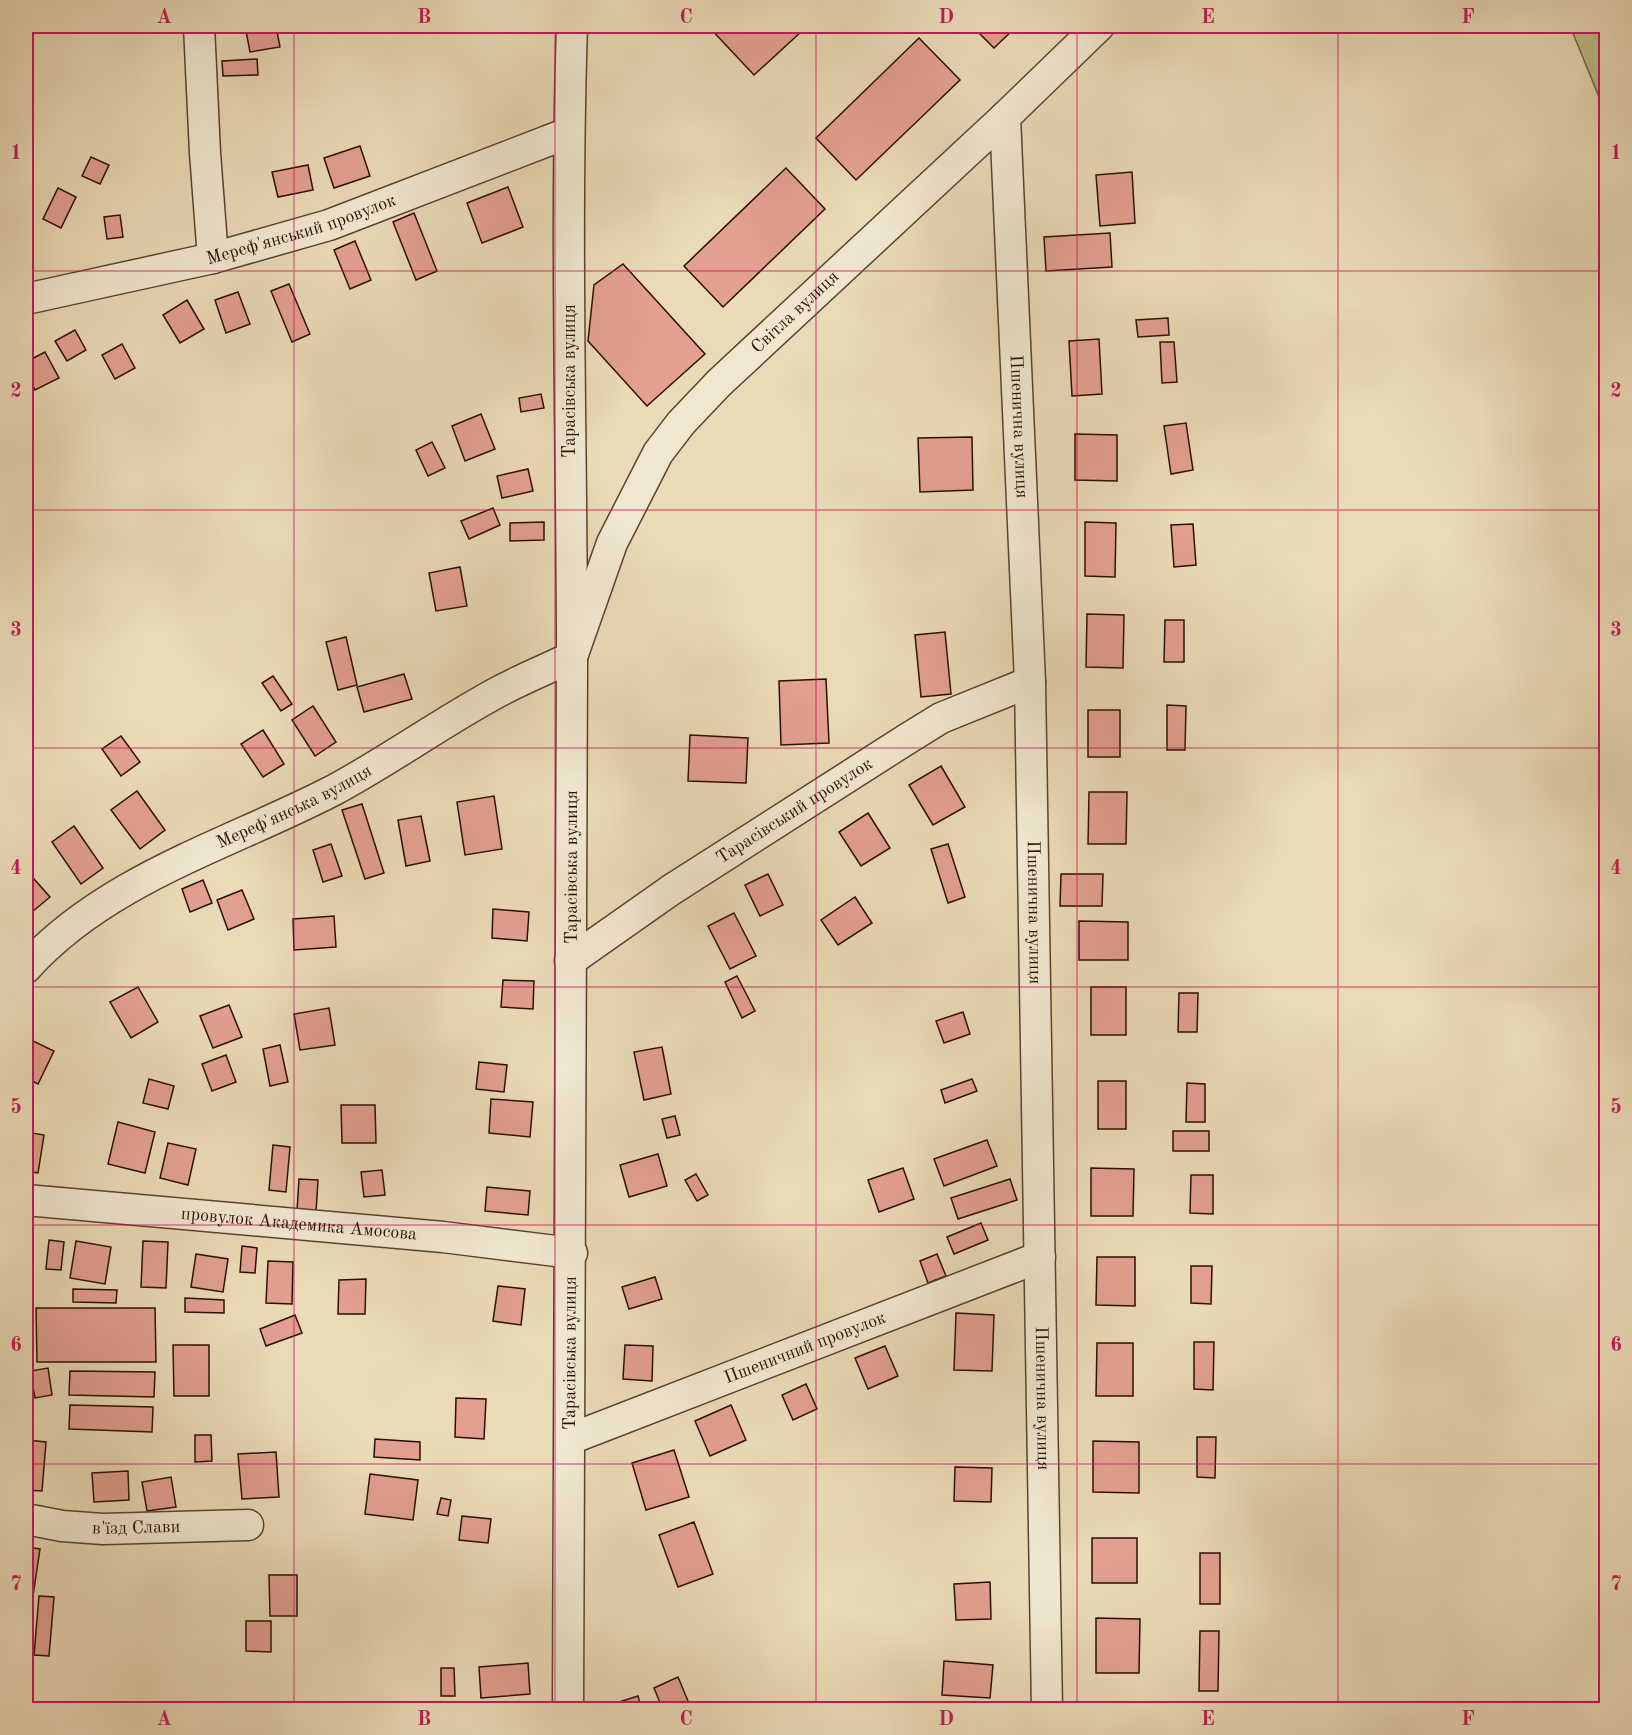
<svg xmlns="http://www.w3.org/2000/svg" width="1632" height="1735" viewBox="0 0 1632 1735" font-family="'Old Standard TT',serif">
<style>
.green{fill:#bdbd89;stroke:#746647;stroke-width:1.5}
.building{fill:#e39f90;stroke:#2a0f05;stroke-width:1.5}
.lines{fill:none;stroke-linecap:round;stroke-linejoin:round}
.minor-casing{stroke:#5a4231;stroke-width:33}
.minor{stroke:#f1e7d0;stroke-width:30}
.grid{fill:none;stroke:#c2185b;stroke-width:1.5;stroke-opacity:0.55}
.labels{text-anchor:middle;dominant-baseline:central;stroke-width:5;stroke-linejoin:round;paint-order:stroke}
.street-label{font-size:18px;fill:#2a0f05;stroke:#f1e7d0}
.neatline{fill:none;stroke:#c2185b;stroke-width:2}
.grid-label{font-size:20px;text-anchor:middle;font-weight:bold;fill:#c2185b}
</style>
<rect width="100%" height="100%" fill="#eadab6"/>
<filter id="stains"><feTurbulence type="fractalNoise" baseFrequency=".00333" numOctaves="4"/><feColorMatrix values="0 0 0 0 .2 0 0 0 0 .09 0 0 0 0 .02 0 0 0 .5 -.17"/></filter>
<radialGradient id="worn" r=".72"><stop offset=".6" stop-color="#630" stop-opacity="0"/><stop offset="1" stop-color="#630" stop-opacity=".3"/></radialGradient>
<path class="green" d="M 1570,26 L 1606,26 L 1606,114 Z"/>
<g class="building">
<path d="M 245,26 L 276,26 L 280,47 L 250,52 Z"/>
<path d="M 708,26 L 797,26 L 802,31 L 754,75 Z"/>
<path d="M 972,26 L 1017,26 L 994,48 Z"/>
<path d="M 919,38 L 960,80 L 856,180 L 816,138 Z"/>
<path d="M 257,59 L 258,75 L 223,76 L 222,61 Z"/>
<path d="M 360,146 L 370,176 L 334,188 L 324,158 Z"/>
<path d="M 91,157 L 109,165 L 100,184 L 82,176 Z"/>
<path d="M 308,165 L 313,190 L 278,197 L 272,172 Z"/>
<path d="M 786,168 L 825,209 L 723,307 L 684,266 Z"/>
<path d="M 1132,172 L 1135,223 L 1100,226 L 1096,175 Z"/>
<path d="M 508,187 L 523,227 L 482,243 L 467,203 Z"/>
<path d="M 58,188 L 76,197 L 61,228 L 43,219 Z"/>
<path d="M 414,213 L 437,271 L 416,280 L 393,222 Z"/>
<path d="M 120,215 L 123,237 L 107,239 L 104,217 Z"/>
<path d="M 1110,233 L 1112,267 L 1046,271 L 1044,237 Z"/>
<path d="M 355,241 L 371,280 L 350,289 L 334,250 Z"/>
<path d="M 623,264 L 705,354 L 647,406 L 588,341 L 594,285 Z"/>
<path d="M 289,284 L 310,334 L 292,342 L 271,291 Z"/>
<path d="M 238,292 L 250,324 L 226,333 L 215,300 Z"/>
<path d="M 187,300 L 204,329 L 180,343 L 163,315 Z"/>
<path d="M 1168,318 L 1169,335 L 1138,337 L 1136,320 Z"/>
<path d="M 75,330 L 86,350 L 67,361 L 55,341 Z"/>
<path d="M 1099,339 L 1102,394 L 1072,396 L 1069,341 Z"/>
<path d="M 1160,342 L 1174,342 L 1177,382 L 1162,383 Z"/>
<path d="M 122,344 L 135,368 L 115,379 L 102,355 Z"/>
<path d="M 45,352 L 59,378 L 35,390 L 26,371 L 26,362 Z"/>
<path d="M 541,394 L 544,408 L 521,412 L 519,398 Z"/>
<path d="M 481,414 L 495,449 L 465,461 L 452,426 Z"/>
<path d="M 1186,423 L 1193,470 L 1171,474 L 1164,426 Z"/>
<path d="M 1075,434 L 1117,435 L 1117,481 L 1075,480 Z"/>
<path d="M 972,437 L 973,490 L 920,492 L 918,438 Z"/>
<path d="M 432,442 L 445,468 L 428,476 L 416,450 Z"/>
<path d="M 528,469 L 533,491 L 502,498 L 497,476 Z"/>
<path d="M 493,508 L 500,525 L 469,539 L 461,521 Z"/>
<path d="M 544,522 L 544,540 L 510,541 L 510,523 Z"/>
<path d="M 1085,522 L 1116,523 L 1115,577 L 1085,576 Z"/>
<path d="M 1193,524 L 1196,565 L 1174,567 L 1171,525 Z"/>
<path d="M 460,567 L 467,606 L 436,611 L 429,573 Z"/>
<path d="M 1087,614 L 1124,615 L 1123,668 L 1086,667 Z"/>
<path d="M 1165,620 L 1184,620 L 1184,662 L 1164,662 Z"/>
<path d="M 945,632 L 951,694 L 921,697 L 915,635 Z"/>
<path d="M 346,637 L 357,685 L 338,690 L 326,642 Z"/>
<path d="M 404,674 L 412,699 L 364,712 L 357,687 Z"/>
<path d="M 273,676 L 292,704 L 281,711 L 262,683 Z"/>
<path d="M 826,679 L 829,743 L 781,745 L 779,681 Z"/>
<path d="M 1167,705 L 1186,706 L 1185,750 L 1167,750 Z"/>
<path d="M 313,706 L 336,742 L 315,756 L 292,720 Z"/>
<rect x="1088" y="710" width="32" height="47"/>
<path d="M 263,730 L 284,764 L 263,777 L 241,744 Z"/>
<path d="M 690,735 L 748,738 L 746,783 L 688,781 Z"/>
<path d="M 121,736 L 140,762 L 121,776 L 102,749 Z"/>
<path d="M 941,766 L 965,807 L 933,825 L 909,785 Z"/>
<path d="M 137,791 L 165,830 L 140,849 L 111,810 Z"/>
<path d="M 1089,792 L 1127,792 L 1126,844 L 1088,844 Z"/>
<path d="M 494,796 L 502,849 L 465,855 L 457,802 Z"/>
<path d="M 362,804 L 384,873 L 365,879 L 342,810 Z"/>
<path d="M 868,813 L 890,848 L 861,866 L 839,832 Z"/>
<path d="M 421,816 L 430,861 L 406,866 L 398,820 Z"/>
<path d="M 74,826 L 103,868 L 81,884 L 52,842 Z"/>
<path d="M 331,844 L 342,876 L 323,882 L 313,850 Z"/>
<path d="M 948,844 L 965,897 L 948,903 L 931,849 Z"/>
<path d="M 26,870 L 50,897 L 26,917 Z"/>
<path d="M 768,874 L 783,905 L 760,916 L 745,885 Z"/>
<path d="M 1061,874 L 1103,874 L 1102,906 L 1060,906 Z"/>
<path d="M 203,880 L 212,903 L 190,912 L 182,889 Z"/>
<path d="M 242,890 L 254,919 L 228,930 L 217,900 Z"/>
<path d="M 855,897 L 872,923 L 838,945 L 821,920 Z"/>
<path d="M 493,909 L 529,912 L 527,941 L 492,938 Z"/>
<path d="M 734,913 L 756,956 L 730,969 L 708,926 Z"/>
<path d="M 334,916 L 336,947 L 294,950 L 293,919 Z"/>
<path d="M 1079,921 L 1128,922 L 1128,960 L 1079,960 Z"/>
<path d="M 737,976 L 755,1011 L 742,1018 L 725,982 Z"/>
<path d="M 503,980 L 534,981 L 533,1009 L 501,1007 Z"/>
<path d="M 138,987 L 158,1022 L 131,1038 L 110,1002 Z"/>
<rect x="1091" y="987" width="35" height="48"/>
<path d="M 1179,993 L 1198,993 L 1197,1032 L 1178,1032 Z"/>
<path d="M 229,1005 L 242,1037 L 213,1048 L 200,1016 Z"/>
<path d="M 329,1008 L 335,1045 L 300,1050 L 294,1014 Z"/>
<path d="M 963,1012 L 970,1034 L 944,1043 L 936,1021 Z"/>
<path d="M 33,1041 L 54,1051 L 38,1084 L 26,1078 L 26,1057 Z"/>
<path d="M 280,1045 L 288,1082 L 270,1086 L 263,1049 Z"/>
<path d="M 662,1047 L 671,1094 L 644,1100 L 634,1052 Z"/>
<path d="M 226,1055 L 236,1082 L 212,1091 L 202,1064 Z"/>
<path d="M 479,1062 L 507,1065 L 504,1092 L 476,1089 Z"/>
<path d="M 149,1079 L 174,1086 L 168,1109 L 143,1103 Z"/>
<path d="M 972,1079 L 977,1091 L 945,1103 L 941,1090 Z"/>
<rect x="1098" y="1081" width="28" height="48"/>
<path d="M 1187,1083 L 1205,1084 L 1205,1122 L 1186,1122 Z"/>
<path d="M 491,1099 L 533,1102 L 530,1137 L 489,1133 Z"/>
<path d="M 341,1105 L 375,1105 L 376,1143 L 342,1143 Z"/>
<path d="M 675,1116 L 680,1135 L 667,1138 L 662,1119 Z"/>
<path d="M 118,1122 L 155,1132 L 145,1173 L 108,1164 Z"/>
<rect x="1173" y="1131" width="36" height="20"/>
<path d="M 26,1132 L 44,1135 L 38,1173 L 26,1171 Z"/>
<path d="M 987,1140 L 997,1166 L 944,1186 L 934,1159 Z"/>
<path d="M 168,1143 L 196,1149 L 188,1185 L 160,1178 Z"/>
<path d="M 273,1145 L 290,1147 L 286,1192 L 269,1190 Z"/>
<path d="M 658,1154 L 667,1186 L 629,1197 L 620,1165 Z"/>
<path d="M 903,1168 L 914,1199 L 879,1212 L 868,1180 Z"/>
<path d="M 1091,1168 L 1134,1169 L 1133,1216 L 1091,1216 Z"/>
<path d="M 382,1170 L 385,1195 L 364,1197 L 361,1172 Z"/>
<path d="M 696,1174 L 708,1195 L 697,1201 L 685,1180 Z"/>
<path d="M 1191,1175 L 1213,1175 L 1213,1214 L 1190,1213 Z"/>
<path d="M 299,1179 L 318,1180 L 316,1212 L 297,1211 Z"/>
<path d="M 1010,1179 L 1017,1200 L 958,1219 L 951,1198 Z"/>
<path d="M 487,1187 L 530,1191 L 528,1215 L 485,1211 Z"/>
<path d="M 981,1223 L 988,1240 L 954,1254 L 947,1237 Z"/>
<path d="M 49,1240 L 64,1242 L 61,1270 L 46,1269 Z"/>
<path d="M 76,1241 L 111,1247 L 105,1284 L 70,1278 Z"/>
<path d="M 143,1241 L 168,1242 L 166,1288 L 141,1287 Z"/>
<path d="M 242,1246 L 257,1248 L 255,1273 L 240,1272 Z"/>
<path d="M 196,1254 L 228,1259 L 223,1292 L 191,1287 Z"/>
<path d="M 937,1254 L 946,1276 L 928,1283 L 920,1261 Z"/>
<path d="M 1097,1257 L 1135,1257 L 1135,1306 L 1096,1305 Z"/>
<path d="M 268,1261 L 293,1262 L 292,1304 L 266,1303 Z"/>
<path d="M 1191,1266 L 1212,1266 L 1211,1304 L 1191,1303 Z"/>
<path d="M 655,1277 L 662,1299 L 629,1309 L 622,1287 Z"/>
<path d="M 366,1279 L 365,1314 L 338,1314 L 339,1280 Z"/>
<path d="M 498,1286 L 525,1289 L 521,1325 L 493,1321 Z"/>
<path d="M 73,1289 L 117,1290 L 116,1303 L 73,1302 Z"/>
<path d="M 185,1298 L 224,1300 L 224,1313 L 185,1312 Z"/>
<path d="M 36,1308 L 155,1308 L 156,1362 L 37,1362 Z"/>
<path d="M 956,1313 L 994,1315 L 992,1371 L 954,1370 Z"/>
<path d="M 295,1315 L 302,1333 L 266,1346 L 260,1329 Z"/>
<path d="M 1194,1342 L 1214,1342 L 1213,1390 L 1194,1389 Z"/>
<path d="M 1097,1343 L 1133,1343 L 1133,1396 L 1096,1396 Z"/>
<path d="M 173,1345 L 209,1345 L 209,1396 L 174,1396 Z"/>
<path d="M 625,1345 L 653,1346 L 652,1381 L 623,1379 Z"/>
<path d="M 885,1346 L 898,1376 L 868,1389 L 855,1358 Z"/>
<path d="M 48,1368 L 52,1395 L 35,1398 L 30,1371 Z"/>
<path d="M 70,1371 L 155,1372 L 154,1397 L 69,1395 Z"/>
<path d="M 806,1384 L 817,1409 L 793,1420 L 782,1395 Z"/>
<path d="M 456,1398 L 486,1399 L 484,1439 L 455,1437 Z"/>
<path d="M 70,1405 L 153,1407 L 152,1432 L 69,1429 Z"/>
<path d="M 731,1405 L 746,1440 L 710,1456 L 695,1421 Z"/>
<path d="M 195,1435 L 211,1435 L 212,1461 L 195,1462 Z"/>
<path d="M 1197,1437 L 1216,1437 L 1215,1478 L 1197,1477 Z"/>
<path d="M 375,1439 L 420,1442 L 420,1460 L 374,1457 Z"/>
<path d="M 26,1440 L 46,1442 L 42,1491 L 26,1490 Z"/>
<path d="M 1093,1441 L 1139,1442 L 1139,1493 L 1093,1492 Z"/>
<path d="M 674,1450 L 689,1497 L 646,1510 L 632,1463 Z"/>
<path d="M 276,1452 L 279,1497 L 242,1499 L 238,1454 Z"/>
<path d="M 955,1467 L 992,1468 L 991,1502 L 954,1501 Z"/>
<path d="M 128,1471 L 129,1500 L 94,1502 L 92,1473 Z"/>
<path d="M 370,1474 L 418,1480 L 413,1520 L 365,1514 Z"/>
<path d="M 171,1477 L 176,1507 L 147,1511 L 142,1482 Z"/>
<path d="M 441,1498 L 451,1500 L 448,1516 L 437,1514 Z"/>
<path d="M 462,1516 L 491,1519 L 488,1543 L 459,1540 Z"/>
<path d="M 694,1522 L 713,1574 L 678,1587 L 659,1535 Z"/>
<rect x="1092" y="1538" width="45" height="45"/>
<path d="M 26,1547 L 40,1549 L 33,1596 L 26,1595 Z"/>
<rect x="1200" y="1553" width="20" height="51"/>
<path d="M 269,1575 L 297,1575 L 297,1616 L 270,1616 Z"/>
<path d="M 990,1582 L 991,1619 L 956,1620 L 954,1584 Z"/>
<path d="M 39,1596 L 54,1597 L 49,1656 L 34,1655 Z"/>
<path d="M 1096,1618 L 1140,1619 L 1139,1673 L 1096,1673 Z"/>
<path d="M 246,1621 L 271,1621 L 271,1652 L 246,1651 Z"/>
<path d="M 1200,1631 L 1219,1631 L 1218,1691 L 1199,1691 Z"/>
<path d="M 944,1661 L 993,1665 L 990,1698 L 942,1695 Z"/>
<path d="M 528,1663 L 530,1694 L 481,1698 L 479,1667 Z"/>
<path d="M 441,1668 L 454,1668 L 455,1696 L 441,1696 Z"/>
<path d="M 678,1677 L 690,1706 L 682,1710 L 663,1710 L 654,1688 Z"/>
<path d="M 638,1696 L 642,1710 L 597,1709 Z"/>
<path d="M 426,1704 L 445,1708 L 444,1710 L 425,1710 Z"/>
</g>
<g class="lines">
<g class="minor-casing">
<g id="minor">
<path d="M 199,26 L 205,153 L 213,258"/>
<path id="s1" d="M 1005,117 L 1030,682 L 1047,1710"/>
<path id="s2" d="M 26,299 L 213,258 L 329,225 L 568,133"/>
<path id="s3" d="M 570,961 L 671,890 L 907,739 L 941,718 L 1030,682"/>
<path id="s4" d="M 26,968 C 106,879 230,844 334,790 C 390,760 442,722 498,692 C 522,679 547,669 572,657 L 612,543 L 658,453 L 681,423 L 719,383 L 1005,117 L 1099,26"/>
<path id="s5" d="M 26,1200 L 443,1237 L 572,1253"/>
<path id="s6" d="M 570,1439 L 1040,1257"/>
<path id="s7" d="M 26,1519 L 62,1526 L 103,1529 L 248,1525"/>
<path id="s8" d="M 568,1710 C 571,1360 572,1010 572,660 C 572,449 565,237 572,26"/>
</g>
</g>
<use href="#minor" class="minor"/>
</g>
<path class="grid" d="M 294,26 L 294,1710M 555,26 L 555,1710M 816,26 L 816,1710M 1077,26 L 1077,1710M 1338,26 L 1338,1710M 26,271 L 1606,271M 26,510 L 1606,510M 26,748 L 1606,748M 26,987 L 1606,987M 26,1225 L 1606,1225M 26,1464 L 1606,1464"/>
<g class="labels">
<g class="street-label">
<text stroke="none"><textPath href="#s2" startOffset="284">Мереф'янський провулок</textPath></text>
<text stroke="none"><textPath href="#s4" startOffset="1050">Світла вулиця</textPath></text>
<text transform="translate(570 381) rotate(-90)">Тарасівська вулиця</text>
<text stroke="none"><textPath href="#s1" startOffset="310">Пшенична вулиця</textPath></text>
<text stroke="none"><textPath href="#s4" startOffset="315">Мереф'янська вулиця</textPath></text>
<text stroke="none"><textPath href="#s3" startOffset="270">Тарасівський провулок</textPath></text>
<text stroke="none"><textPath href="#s8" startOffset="843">Тарасівська вулиця</textPath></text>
<text stroke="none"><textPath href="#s1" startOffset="796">Пшенична вулиця</textPath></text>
<text stroke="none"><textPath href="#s5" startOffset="274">провулок Академика Амосова</textPath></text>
<text stroke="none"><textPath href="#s6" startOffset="252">Пшеничний провулок</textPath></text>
<text stroke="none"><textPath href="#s8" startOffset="357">Тарасівська вулиця</textPath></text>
<text stroke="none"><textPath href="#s1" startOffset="1282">Пшенична вулиця</textPath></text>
<text stroke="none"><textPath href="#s7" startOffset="111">в'їзд Слави</textPath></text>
</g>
</g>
<rect width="1632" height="1735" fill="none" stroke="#eadab6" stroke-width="66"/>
<rect x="33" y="33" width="1566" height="1669" class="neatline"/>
<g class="grid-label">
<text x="164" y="23">A</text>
<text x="424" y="23">B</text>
<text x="686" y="23">C</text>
<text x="946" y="23">D</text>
<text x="1208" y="23">E</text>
<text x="1468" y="23">F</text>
<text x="16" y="159">1</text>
<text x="1616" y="159">1</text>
<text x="16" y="397">2</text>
<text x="1616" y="397">2</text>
<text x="16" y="636">3</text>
<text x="1616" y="636">3</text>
<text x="16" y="874">4</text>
<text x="1616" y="874">4</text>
<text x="16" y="1113">5</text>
<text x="1616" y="1113">5</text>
<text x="16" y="1351">6</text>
<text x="1616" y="1351">6</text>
<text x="16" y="1590">7</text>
<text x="1616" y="1590">7</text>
<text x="164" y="1725">A</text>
<text x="424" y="1725">B</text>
<text x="686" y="1725">C</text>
<text x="946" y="1725">D</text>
<text x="1208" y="1725">E</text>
<text x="1468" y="1725">F</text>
</g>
<rect width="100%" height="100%" filter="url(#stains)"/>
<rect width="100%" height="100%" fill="url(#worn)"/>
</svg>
